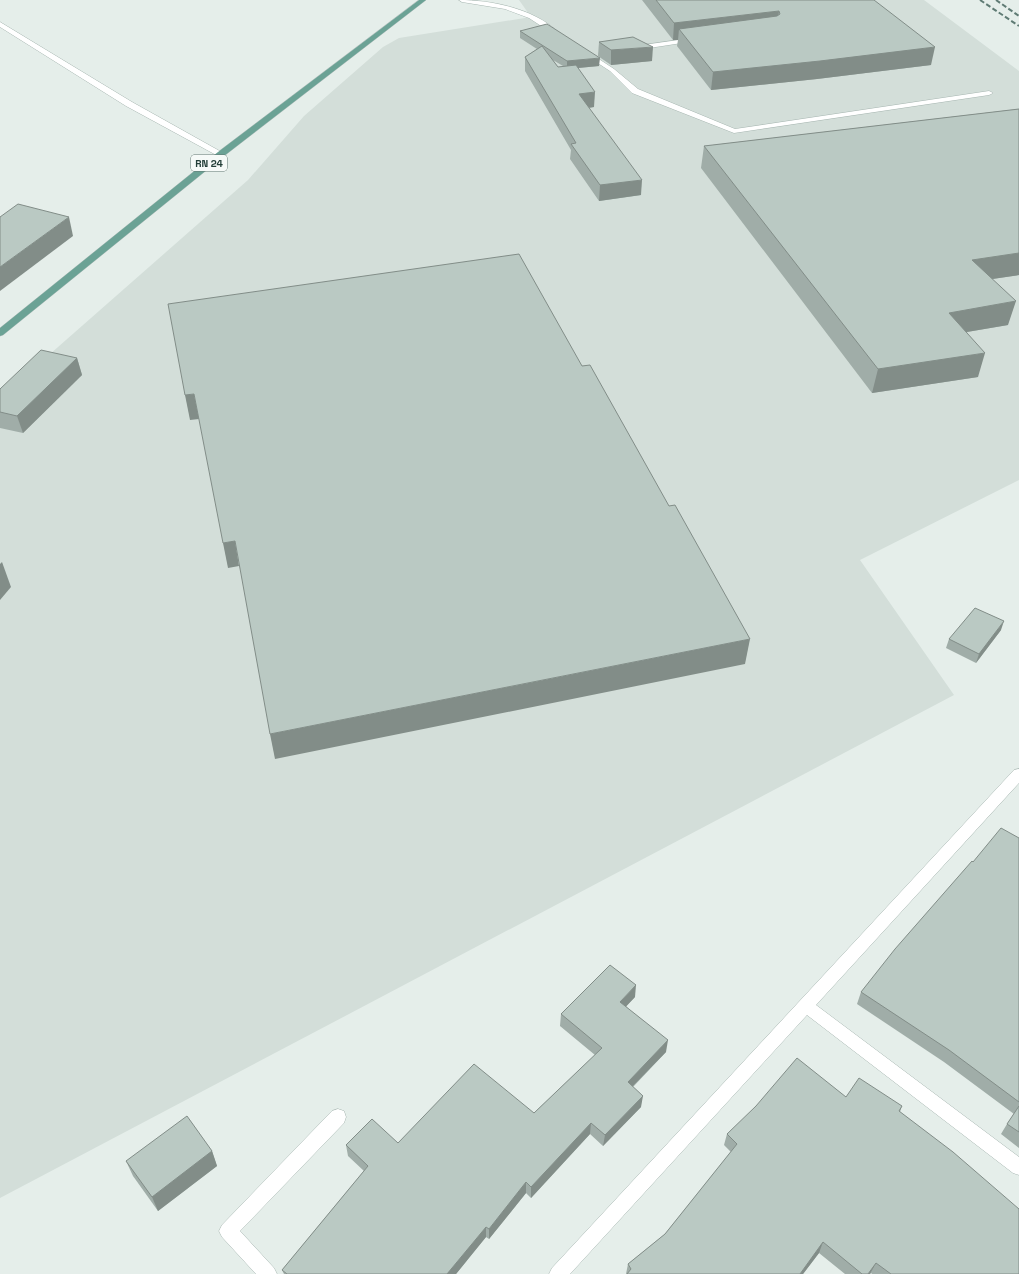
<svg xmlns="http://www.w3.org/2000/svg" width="1019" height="1274" viewBox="0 0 1019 1274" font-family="'Space Grotesk',sans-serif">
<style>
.built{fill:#d3ded9}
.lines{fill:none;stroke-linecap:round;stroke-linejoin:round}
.lane-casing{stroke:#a7b6b1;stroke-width:1}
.street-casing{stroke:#a7b6b1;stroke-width:1}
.primary-casing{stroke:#c2c9c8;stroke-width:1}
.lane{fill:#fff;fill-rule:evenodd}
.street{fill:#fff;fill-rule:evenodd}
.primary{fill:#6ba295;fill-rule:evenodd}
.rail{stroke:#5f7b74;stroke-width:2;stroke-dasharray:5 2.5;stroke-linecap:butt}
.wall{fill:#a0ada8;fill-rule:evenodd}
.shaded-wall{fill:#828d88}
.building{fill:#bac9c3;stroke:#828d88}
.labels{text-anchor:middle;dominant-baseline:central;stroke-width:3;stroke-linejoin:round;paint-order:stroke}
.shield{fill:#f6faf8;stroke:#637772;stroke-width:1}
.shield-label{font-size:10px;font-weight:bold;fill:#243f39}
</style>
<rect width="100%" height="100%" fill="#e5eeea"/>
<path class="built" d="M 519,0 L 924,0 L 1019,71 L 1019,480 L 860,560 L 954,695 L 0,1198 L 0,398 L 248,180 L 304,116 L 383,47 L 399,38 L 531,17 Z"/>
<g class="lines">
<g class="lane-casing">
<g id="lane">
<path d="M 459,0 C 492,0 536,9 560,34 L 555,35 L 529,18 L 505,9 L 462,2 Z"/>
<path d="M 693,38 L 695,39 L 695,41 L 636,50 L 633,48 L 636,46 Z"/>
<path d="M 584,52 L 588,52 L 614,69 L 638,89 L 735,129 L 989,91 L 993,93 L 989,95 L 734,133 L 632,93 L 610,71 L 584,54 Z"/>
</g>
</g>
<g class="street-casing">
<g id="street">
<path d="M 0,22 L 132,102 L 225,154 L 224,156 L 218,156 L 126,106 L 0,27 Z"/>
<path d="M 1019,769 L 1019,783 L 816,1005 L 1019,1157 L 1019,1175 L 1013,1173 L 807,1015 L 570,1274 L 549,1274 L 552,1268 L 1014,770 Z"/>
<path d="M 338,1109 L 344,1111 L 346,1117 L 344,1123 L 240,1231 L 274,1268 L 277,1274 L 256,1274 L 222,1237 L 219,1231 L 222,1225 L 332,1111 Z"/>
</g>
</g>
<g class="primary-casing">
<path id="primary" d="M 419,0 L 426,0 L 224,156 L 3,335 L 0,336 L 0,328 L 218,152 Z"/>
</g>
<use href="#lane" class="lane"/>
<use href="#street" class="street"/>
<use href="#primary" class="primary"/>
<g class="rail">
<path d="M 980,0 L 1019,26"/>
<path d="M 996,0 L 1019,16"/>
</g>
</g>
<g class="wall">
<path d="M 642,0 L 874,0 L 931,65 L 817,79 L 711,90 L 677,46 L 678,40 L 673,40 Z"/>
<path d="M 520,31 L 599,66 L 578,68 L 594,107 L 589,108 L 641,195 L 599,201 L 570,159 L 571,150 L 525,71 L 525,57 L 537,49 L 520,38 ZM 553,60 L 563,66 L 558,67 Z"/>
<path d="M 599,42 L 652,61 L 611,65 L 598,56 Z"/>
<path d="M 1019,109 L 1019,275 L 992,279 L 1008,325 L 967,332 L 978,377 L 872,393 L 701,168 L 704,146 Z"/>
<path d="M 77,358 L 82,375 L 23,433 L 0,428 L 0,389 Z"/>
<path d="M 1001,630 L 976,663 L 946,648 L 949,639 Z"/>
<path d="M 1019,838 L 1019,1148 L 1001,1134 L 1007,1124 L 1014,1114 L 944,1062 L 857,1004 L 861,992 L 973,862 Z"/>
<path d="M 635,997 L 626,1006 L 666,1052 L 633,1087 L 641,1107 L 603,1146 L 590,1134 L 531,1198 L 526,1193 L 489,1239 L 486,1237 L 456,1274 L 284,1274 L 282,1270 L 364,1171 L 348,1156 L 346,1145 L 398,1143 L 534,1113 L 595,1055 L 560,1026 L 561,1014 Z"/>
<path d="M 846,1097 L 902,1106 L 900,1112 L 1019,1274 L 872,1274 L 871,1273 L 870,1274 L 845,1274 L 819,1253 L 803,1274 L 626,1274 L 628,1264 L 665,1234 L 731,1152 L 724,1145 L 727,1134 Z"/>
<path d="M 212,1151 L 217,1166 L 158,1211 L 133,1176 L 126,1161 Z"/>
</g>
<g class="shaded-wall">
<path d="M 779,11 L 777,28 L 679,29 L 678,40 L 673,40 L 674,23 Z"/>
<path d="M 653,47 L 652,61 L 611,65 L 611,50 Z"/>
<path d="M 935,47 L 931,65 L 817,79 L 711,90 L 713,72 Z"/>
<path d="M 600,58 L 599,66 L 567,69 L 567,61 Z"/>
<path d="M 595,92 L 594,107 L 578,109 L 579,94 Z"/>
<path d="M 642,180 L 641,195 L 599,201 L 600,185 Z"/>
<path d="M 69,217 L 73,236 L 0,291 L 0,267 Z"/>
<path d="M 1019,253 L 1019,275 L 965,283 L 972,260 Z"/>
<path d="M 1016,301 L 1008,325 L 943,336 L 949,313 Z"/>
<path d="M 985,353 L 978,377 L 872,393 L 878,369 Z"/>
<path d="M 77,358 L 82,375 L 23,433 L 17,416 Z"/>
<path d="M 194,394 L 199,419 L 190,420 L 185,395 Z"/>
<path d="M 235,541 L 239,566 L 228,568 L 223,543 Z"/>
<path d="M 2,562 L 11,587 L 0,600 L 0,564 Z"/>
<path d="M 1004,621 L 1001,630 L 976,663 L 979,654 Z"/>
<path d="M 750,639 L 745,664 L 275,759 L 270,734 Z"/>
<path d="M 636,985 L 635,997 L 619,1014 L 620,1002 Z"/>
<path d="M 668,1040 L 666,1052 L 626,1093 L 628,1082 Z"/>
<path d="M 643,1096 L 641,1107 L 603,1146 L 605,1135 Z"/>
<path d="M 591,1123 L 590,1134 L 531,1198 L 531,1187 Z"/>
<path d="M 212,1151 L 217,1166 L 158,1211 L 152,1197 Z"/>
<path d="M 526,1182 L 526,1193 L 489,1239 L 489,1229 Z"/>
<path d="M 486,1227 L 486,1237 L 456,1274 L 447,1274 Z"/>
<path d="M 823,1242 L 819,1253 L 803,1274 L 800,1274 Z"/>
<path d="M 876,1263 L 870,1274 L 868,1274 Z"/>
</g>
<g class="building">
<path d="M 656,0 L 874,0 L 935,47 L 820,61 L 713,72 L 679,29 L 777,16 L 780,14 L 779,11 L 674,23 Z"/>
<path d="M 547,24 L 600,58 L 567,61 L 520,31 Z"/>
<path d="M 633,37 L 653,47 L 611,50 L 599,42 Z"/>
<path d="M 542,46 L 558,67 L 576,65 L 595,92 L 579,94 L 642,180 L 600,185 L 571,144 L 576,143 L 525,57 Z"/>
<path d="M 1019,109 L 1019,253 L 972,260 L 1016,301 L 949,313 L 985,353 L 878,369 L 704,146 Z"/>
<path d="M 18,204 L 69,217 L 0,267 L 0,217 Z"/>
<path d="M 519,254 L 582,366 L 590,365 L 669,506 L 675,505 L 750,639 L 270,734 L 235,541 L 223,543 L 194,394 L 185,395 L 168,304 Z"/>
<path d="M 41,350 L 77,358 L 17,416 L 0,412 L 0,389 Z"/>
<path d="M 975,608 L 1004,621 L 979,654 L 949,639 Z"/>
<path d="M 1001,828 L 1019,838 L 1019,1102 L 949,1050 L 861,992 L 895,949 L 972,861 L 973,862 Z"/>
<path d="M 610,965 L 636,985 L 620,1002 L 668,1040 L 628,1082 L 643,1096 L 605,1135 L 591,1123 L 531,1187 L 526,1182 L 489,1229 L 486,1227 L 447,1274 L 287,1274 L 282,1270 L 368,1166 L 346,1145 L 372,1119 L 398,1143 L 474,1064 L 534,1113 L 602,1048 L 561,1014 Z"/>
<path d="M 797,1058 L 846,1097 L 859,1078 L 902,1106 L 899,1111 L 953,1152 L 1019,1209 L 1019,1274 L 891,1274 L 876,1263 L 868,1274 L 862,1274 L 823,1242 L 800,1274 L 627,1274 L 631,1269 L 628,1264 L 665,1234 L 737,1144 L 727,1134 L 756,1106 Z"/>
<path d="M 1019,1106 L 1019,1132 L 1007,1124 Z"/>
<path d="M 187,1116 L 212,1151 L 152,1197 L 126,1161 Z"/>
</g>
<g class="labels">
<rect class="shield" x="191" y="155" width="36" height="16" rx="3"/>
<g class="shield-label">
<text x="209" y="163">RN 24</text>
</g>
</g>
</svg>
